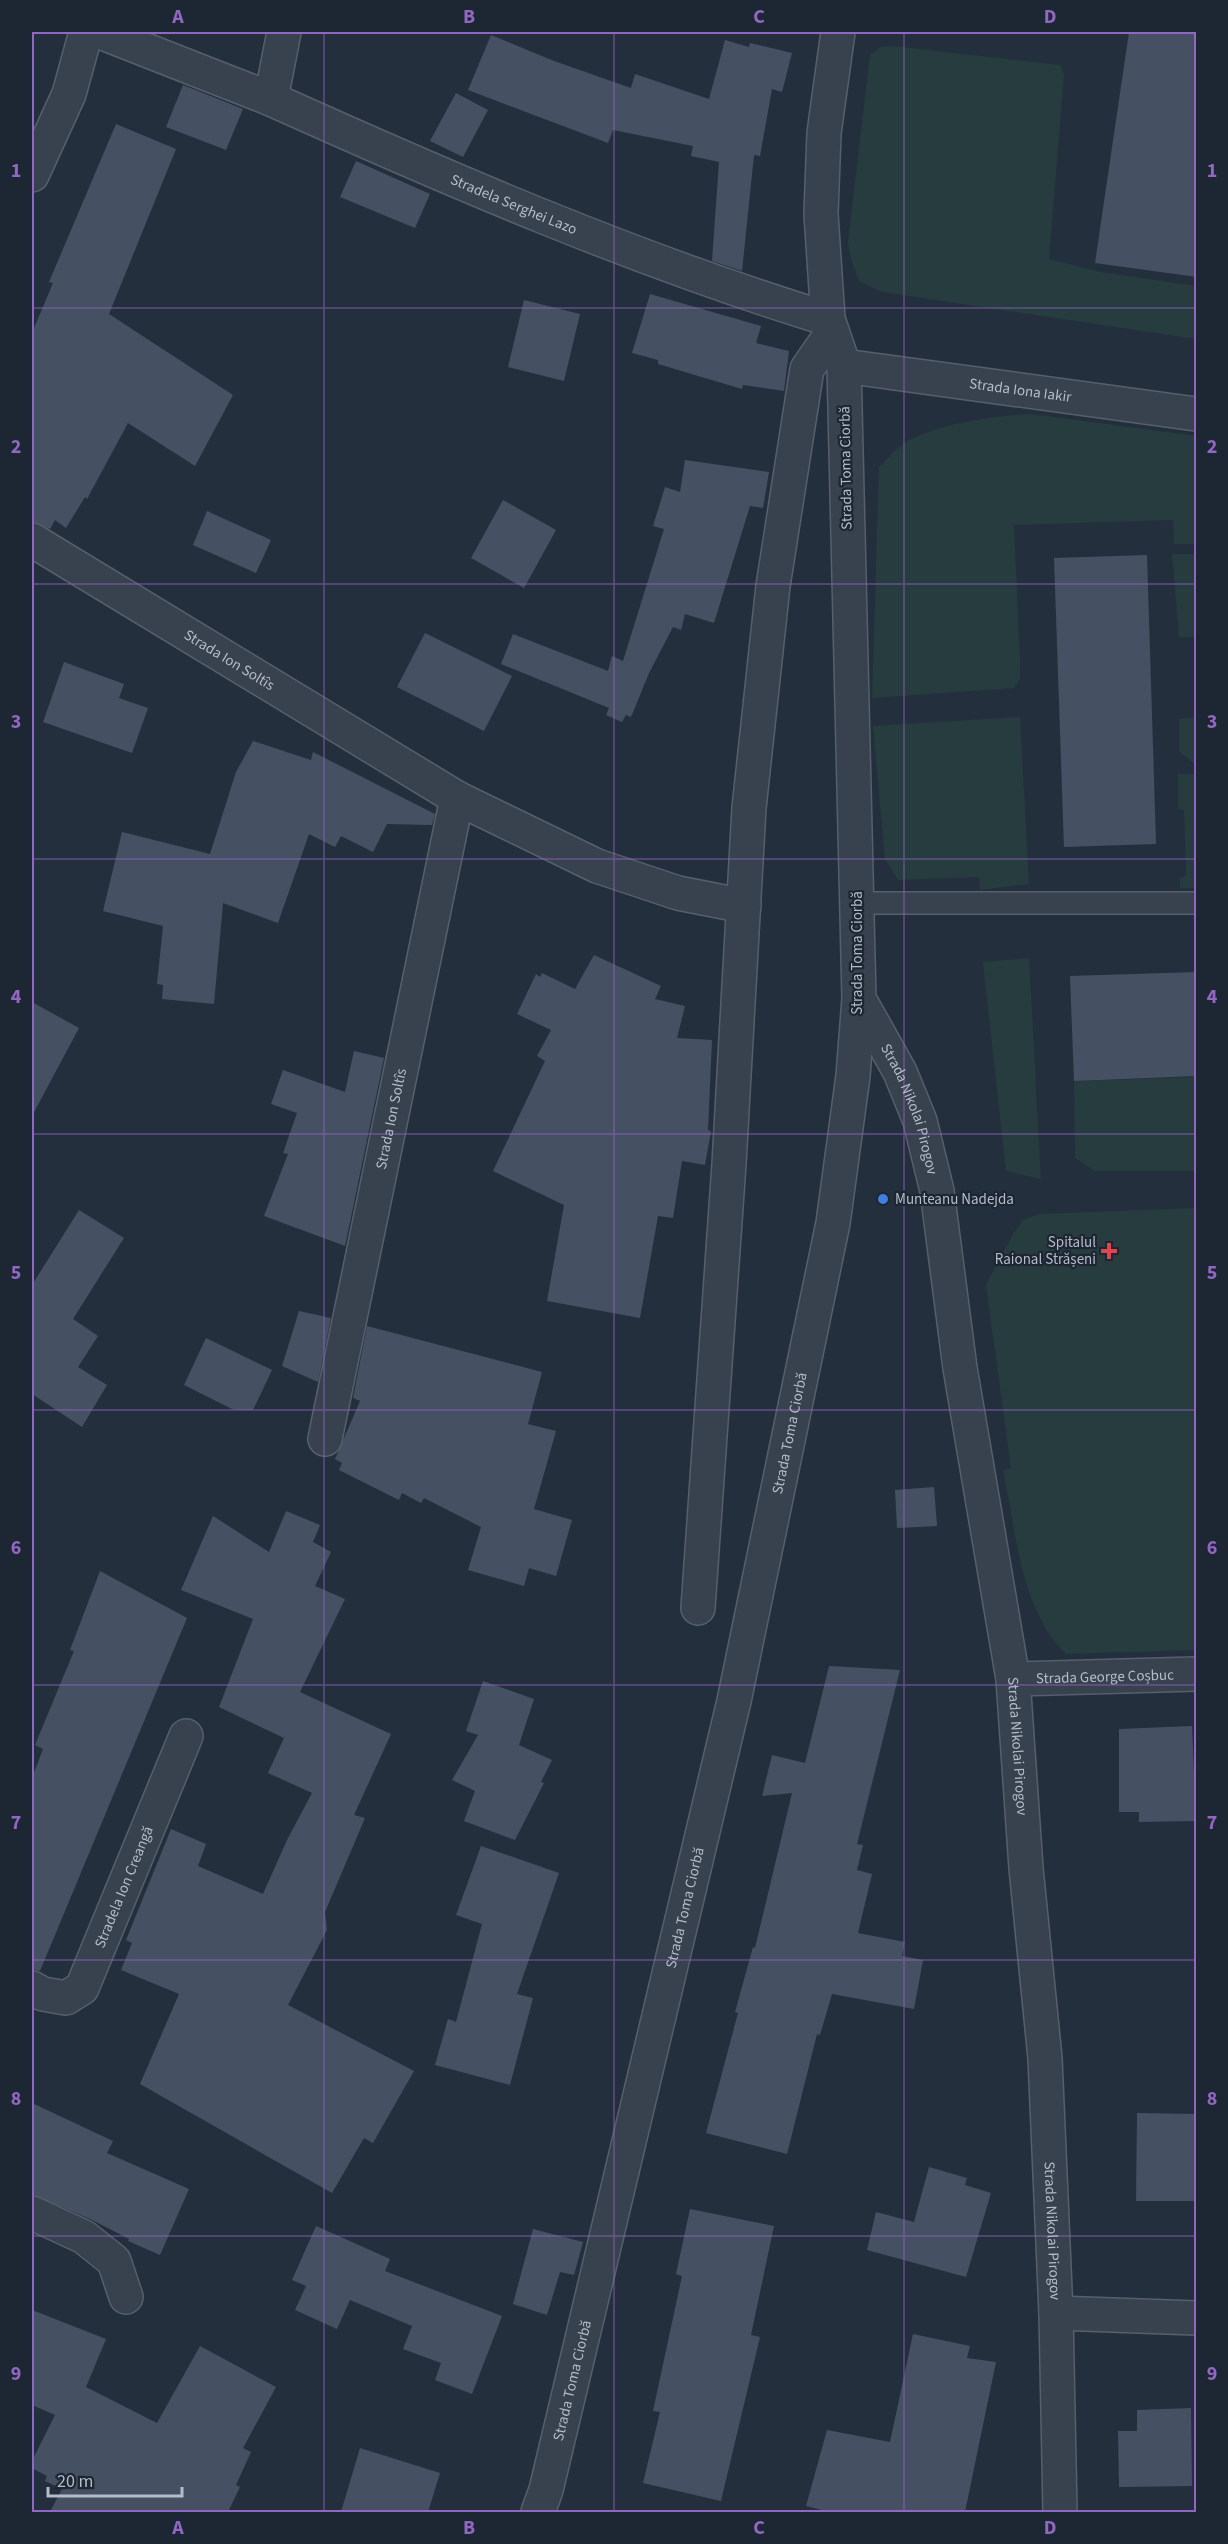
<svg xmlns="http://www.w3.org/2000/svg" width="1228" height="2544" viewBox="0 0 1228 2544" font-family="'Source Sans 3',sans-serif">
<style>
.green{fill:#263c3f}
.building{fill:#455162}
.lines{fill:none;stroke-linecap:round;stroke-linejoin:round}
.service-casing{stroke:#565f6c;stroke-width:24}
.minor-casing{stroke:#565f6c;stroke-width:36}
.tertiary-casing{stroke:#565f6c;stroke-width:36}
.service{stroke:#38414e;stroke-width:21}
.minor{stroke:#38414e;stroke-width:33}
.tertiary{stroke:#38414e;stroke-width:33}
.grid{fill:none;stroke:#9266c3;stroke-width:1.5;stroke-opacity:0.55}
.shop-dot{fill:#3f7fe0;stroke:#1d2633;stroke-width:2}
.health-dot{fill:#e0444e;stroke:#1d2633;stroke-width:2}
.labels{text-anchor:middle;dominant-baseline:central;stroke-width:4.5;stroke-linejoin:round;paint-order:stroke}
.street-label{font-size:15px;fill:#b4bcc9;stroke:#1d2633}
.poi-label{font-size:15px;fill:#b4bcc9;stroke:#1d2633;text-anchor:start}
.neatline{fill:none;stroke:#9266c3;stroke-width:2}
.grid-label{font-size:20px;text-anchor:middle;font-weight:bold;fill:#9266c3}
</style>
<rect width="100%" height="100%" fill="#242f3e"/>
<g class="green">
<path d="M 893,46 L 1060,65 L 1064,75 L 1049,259 L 1101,272 L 1196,286 L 1196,339 L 882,292 L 859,281 L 850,256 L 848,241 L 870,55 L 881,47 Z"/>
<path d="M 1031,414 L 1196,436 L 1196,544 L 1174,544 L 1173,520 L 1014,525 L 1020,662 L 1020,679 L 1014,688 L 872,698 L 879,467 C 885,461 892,453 899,447 C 926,425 997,415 1031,414 Z"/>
<path d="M 1172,554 L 1196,554 L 1196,637 L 1179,637 Z"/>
<path d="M 1020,717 L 1029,884 L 980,890 L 979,877 L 898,880 L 885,859 L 873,726 Z"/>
<path d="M 1196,717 L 1196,763 L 1193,763 L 1179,751 L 1179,719 Z"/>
<path d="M 1178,774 L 1196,774 L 1196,888 L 1180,888 L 1180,878 L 1186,876 L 1184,810 L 1178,809 Z"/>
<path d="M 1029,958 L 1041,1179 L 1006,1171 L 983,962 Z"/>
<path d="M 1196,1077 L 1196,1171 L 1095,1171 L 1075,1158 L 1074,1081 Z"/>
<path d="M 1196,1208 L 1196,1650 L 1066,1654 C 1020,1610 1016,1531 1003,1470 L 1011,1468 L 986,1285 L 1013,1234 L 1023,1220 L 1039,1214 Z"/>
</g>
<g class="building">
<path d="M 1129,32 L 1197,32 L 1197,277 L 1095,263 Z"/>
<path d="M 491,35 L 554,61 L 631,88 L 635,74 L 709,99 L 725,40 L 749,47 L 750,43 L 792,53 L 782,92 L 772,89 L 760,156 L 754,155 L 742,271 L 712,261 L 719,162 L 691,156 L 693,146 L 613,130 L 608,143 L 468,90 Z"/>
<path d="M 183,85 L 243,109 L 226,150 L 166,127 Z"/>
<path d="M 456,93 L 488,110 L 463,157 L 430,141 Z"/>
<path d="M 116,124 L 176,149 L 109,314 L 233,395 L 195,466 L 128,423 L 87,499 L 85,497 L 66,528 L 55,520 L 50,529 L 32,521 L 32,333 L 53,283 L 49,282 Z"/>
<path d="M 356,161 L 430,194 L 415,228 L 340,197 Z"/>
<path d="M 650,294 L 761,326 L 756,343 L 789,351 L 784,391 L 743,385 L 742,389 L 658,364 L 658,360 L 632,353 Z"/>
<path d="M 524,300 L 580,314 L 564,381 L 508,367 Z"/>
<path d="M 685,460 L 769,472 L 763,508 L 750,506 L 714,623 L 685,614 L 681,630 L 673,627 L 649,673 L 631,717 L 626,715 L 622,722 L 606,715 L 609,708 L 501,664 L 513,634 L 608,671 L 612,656 L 623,661 L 664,529 L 653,526 L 665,487 L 680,492 Z"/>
<path d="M 503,500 L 556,530 L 524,588 L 471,558 Z"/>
<path d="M 207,511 L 271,540 L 256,573 L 193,545 Z"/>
<path d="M 1147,555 L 1156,844 L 1064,847 L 1054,558 Z"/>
<path d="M 425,633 L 512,676 L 484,731 L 397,687 Z"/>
<path d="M 64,662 L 124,684 L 119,698 L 148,708 L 132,753 L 43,722 Z"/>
<path d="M 253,741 L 311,760 L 313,752 L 435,814 L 432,825 L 387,824 L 373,852 L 341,836 L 335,847 L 309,834 L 278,923 L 223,903 L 214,1004 L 162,999 L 163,985 L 157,984 L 163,926 L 103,911 L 122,832 L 210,854 L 236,772 Z"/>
<path d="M 594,955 L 661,986 L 655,999 L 685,1006 L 677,1038 L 712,1040 L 708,1130 L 711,1131 L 705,1165 L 682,1161 L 673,1218 L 658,1216 L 640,1318 L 547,1301 L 564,1205 L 493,1171 L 545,1061 L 537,1056 L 551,1030 L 517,1014 L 536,974 L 540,977 L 542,973 L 575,989 Z"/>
<path d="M 1197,972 L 1197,1076 L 1074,1081 L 1070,976 Z"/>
<path d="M 32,1002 L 79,1028 L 32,1116 Z"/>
<path d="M 354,1051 L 384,1058 L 345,1246 L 264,1216 L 288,1154 L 283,1153 L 297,1113 L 271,1104 L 283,1070 L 345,1092 Z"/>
<path d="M 79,1210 L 124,1238 L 73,1319 L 98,1336 L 78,1367 L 107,1385 L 82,1427 L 32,1394 L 32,1285 Z"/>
<path d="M 299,1311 L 331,1318 L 318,1382 L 282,1366 Z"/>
<path d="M 367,1326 L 542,1372 L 528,1424 L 556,1431 L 534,1509 L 572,1520 L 556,1576 L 529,1568 L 524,1586 L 468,1570 L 481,1527 L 424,1498 L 421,1503 L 402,1493 L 399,1500 L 339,1470 L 342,1463 L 335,1459 L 360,1401 L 353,1398 Z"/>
<path d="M 206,1338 L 272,1370 L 253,1410 L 234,1410 L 184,1385 Z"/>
<path d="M 934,1487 L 937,1526 L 897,1528 L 895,1490 Z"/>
<path d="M 286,1511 L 320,1525 L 313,1542 L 331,1552 L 315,1586 L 345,1599 L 300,1692 L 391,1734 L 354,1815 L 365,1818 L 325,1912 L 327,1930 L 288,2005 L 414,2071 L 373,2143 L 364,2138 L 332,2193 L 140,2084 L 179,1994 L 121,1970 L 132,1943 L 126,1940 L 171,1829 L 206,1844 L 198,1866 L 263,1894 L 287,1840 L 312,1793 L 268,1773 L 284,1738 L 219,1707 L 253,1619 L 181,1590 L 213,1516 L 269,1552 Z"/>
<path d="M 100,1571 L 187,1618 L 40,1971 L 32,1969 L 32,1778 L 43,1749 L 35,1745 L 74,1651 L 70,1650 Z"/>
<path d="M 829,1666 L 900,1670 L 857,1844 L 863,1845 L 857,1870 L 872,1874 L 858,1933 L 905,1942 L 902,1956 L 923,1960 L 914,2009 L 832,1994 L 820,2035 L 817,2034 L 787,2154 L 706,2133 L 738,2013 L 735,2012 L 753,1947 L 755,1948 L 792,1793 L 762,1796 L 772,1755 L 805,1763 Z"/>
<path d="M 483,1681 L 534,1699 L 519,1745 L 552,1760 L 541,1782 L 544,1783 L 515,1840 L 464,1821 L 475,1791 L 452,1780 L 478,1735 L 466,1731 Z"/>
<path d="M 1192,1726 L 1196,1821 L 1139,1822 L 1139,1812 L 1119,1812 L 1119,1729 Z"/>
<path d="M 481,1846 L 559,1873 L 517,1994 L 533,1998 L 510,2085 L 435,2065 L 448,2019 L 456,2022 L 482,1924 L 456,1915 Z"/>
<path d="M 32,2103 L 113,2141 L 107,2153 L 189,2189 L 160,2255 L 128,2241 L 129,2239 L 92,2220 L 32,2194 Z"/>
<path d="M 1137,2113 L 1197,2114 L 1197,2201 L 1136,2201 Z"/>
<path d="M 929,2167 L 967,2178 L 965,2185 L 991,2193 L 966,2277 L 867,2250 L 876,2212 L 914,2222 Z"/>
<path d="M 690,2209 L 774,2226 L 751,2335 L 760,2337 L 721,2501 L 643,2483 L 660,2412 L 653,2411 L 682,2276 L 676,2274 Z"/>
<path d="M 316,2226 L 390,2259 L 385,2271 L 502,2316 L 472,2394 L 435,2380 L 441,2363 L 403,2349 L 412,2326 L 350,2300 L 337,2329 L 295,2310 L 306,2286 L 292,2280 Z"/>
<path d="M 533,2229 L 583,2242 L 574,2275 L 560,2272 L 547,2315 L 513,2304 Z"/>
<path d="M 32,2310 L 106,2339 L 86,2387 L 157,2423 L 200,2346 L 276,2387 L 243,2448 L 251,2452 L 236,2485 L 240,2487 L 228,2512 L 50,2512 L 62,2489 L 45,2481 L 47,2476 L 32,2468 L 32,2461 L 55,2415 L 32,2405 Z"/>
<path d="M 913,2334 L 970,2346 L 967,2358 L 996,2362 L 965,2512 L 830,2512 L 806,2506 L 827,2430 L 890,2442 Z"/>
<path d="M 1191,2408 L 1192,2486 L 1119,2487 L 1118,2431 L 1137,2431 L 1137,2410 Z"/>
<path d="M 360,2448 L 440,2473 L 428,2512 L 341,2512 Z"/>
</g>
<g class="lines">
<g class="service-casing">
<path id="service" d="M 857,903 L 1196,903"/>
</g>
<g class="minor-casing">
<g id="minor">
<path d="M 100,32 L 271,99"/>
<path id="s1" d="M 284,32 L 271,99 C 453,181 636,260 828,319"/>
<path d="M 32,175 L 69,94 L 86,32"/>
<path id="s2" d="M 32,540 L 457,798 L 597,866 L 678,893 L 744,906"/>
<path id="s3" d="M 859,999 L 900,1072 L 920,1121 L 937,1191 L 960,1368 L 1013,1679 L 1026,1868 L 1045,2058 L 1056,2313 L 1060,2512"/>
<path id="s4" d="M 325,1439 L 457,798"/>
<path d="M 698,1608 L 729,1164 L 749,808 L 773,586 L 807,369 L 832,333"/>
<path id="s5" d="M 1013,1679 L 1196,1674"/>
<path id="s6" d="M 32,1988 L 43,1994 L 66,1998 L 82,1988 L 186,1736"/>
<path d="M 32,2213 L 84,2237 L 114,2261 L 126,2297"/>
<path d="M 1056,2313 L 1196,2318"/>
<path id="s7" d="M 538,2512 L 546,2490 L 734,1701 L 833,1223 L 853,1076 L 859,999 L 844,366"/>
</g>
</g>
<g class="tertiary-casing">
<g id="tertiary">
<path id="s8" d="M 838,32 L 824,133 L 821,214 L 828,319 L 844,366 L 1196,414"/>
</g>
</g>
<use href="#service" class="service"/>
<use href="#minor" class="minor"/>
<use href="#tertiary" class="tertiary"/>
</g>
<path class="grid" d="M 324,32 L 324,2512M 614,32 L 614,2512M 904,32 L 904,2512M 32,308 L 1196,308M 32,584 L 1196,584M 32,859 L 1196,859M 32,1134 L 1196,1134M 32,1410 L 1196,1410M 32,1685 L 1196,1685M 32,1960 L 1196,1960M 32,2236 L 1196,2236"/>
<circle class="shop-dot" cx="883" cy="1199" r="6"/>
<path class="health-dot" d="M1106 1242h6v6h6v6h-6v6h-6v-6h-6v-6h6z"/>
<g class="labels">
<g class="street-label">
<text stroke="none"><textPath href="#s1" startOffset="333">Stradela Serghei Lazo</textPath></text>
<text stroke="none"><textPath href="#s8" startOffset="516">Strada Iona Iakir</textPath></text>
<text transform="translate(846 468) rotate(-91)">Strada Toma Ciorbă</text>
<text stroke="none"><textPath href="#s2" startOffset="231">Strada Ion Soltîs</textPath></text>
<text transform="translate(857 953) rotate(-90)">Strada Toma Ciorbă</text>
<text stroke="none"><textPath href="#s3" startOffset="122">Strada Nikolai Pirogov</textPath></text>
<text stroke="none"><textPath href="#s4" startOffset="327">Strada Ion Soltîs</textPath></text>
<text stroke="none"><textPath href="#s7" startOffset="1108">Strada Toma Ciorbă</textPath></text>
<text stroke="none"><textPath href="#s5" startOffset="92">Strada George Coșbuc</textPath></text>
<text stroke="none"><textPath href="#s3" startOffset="770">Strada Nikolai Pirogov</textPath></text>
<text stroke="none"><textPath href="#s6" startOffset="164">Stradela Ion Creangă</textPath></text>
<text stroke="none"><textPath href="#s7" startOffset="622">Strada Toma Ciorbă</textPath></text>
<text stroke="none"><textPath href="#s3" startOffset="1256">Strada Nikolai Pirogov</textPath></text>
<text stroke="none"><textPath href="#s7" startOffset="136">Strada Toma Ciorbă</textPath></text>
</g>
<g class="poi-label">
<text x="895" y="1199">Munteanu Nadejda</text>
<text x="1096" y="1242" text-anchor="end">Spitalul<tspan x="1096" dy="17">Raional Strășeni</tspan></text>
</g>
</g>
<rect width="1228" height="2544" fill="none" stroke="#1d2633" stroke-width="66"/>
<path d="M48 2487v9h134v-9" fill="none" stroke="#b4bcc9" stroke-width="3"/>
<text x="57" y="2487" font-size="18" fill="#b4bcc9" stroke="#1d2633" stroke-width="4.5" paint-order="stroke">20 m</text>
<rect x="33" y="33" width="1162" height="2478" class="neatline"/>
<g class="grid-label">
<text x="178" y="23">A</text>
<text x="469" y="23">B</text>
<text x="759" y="23">C</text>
<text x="1050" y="23">D</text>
<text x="16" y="177">1</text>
<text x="1212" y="177">1</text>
<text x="16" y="453">2</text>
<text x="1212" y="453">2</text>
<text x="16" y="728">3</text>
<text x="1212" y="728">3</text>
<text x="16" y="1003">4</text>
<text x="1212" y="1003">4</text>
<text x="16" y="1279">5</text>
<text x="1212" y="1279">5</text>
<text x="16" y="1554">6</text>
<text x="1212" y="1554">6</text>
<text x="16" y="1829">7</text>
<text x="1212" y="1829">7</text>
<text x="16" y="2105">8</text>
<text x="1212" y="2105">8</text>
<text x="16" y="2380">9</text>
<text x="1212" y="2380">9</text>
<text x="178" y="2534">A</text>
<text x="469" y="2534">B</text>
<text x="759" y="2534">C</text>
<text x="1050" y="2534">D</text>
</g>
</svg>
